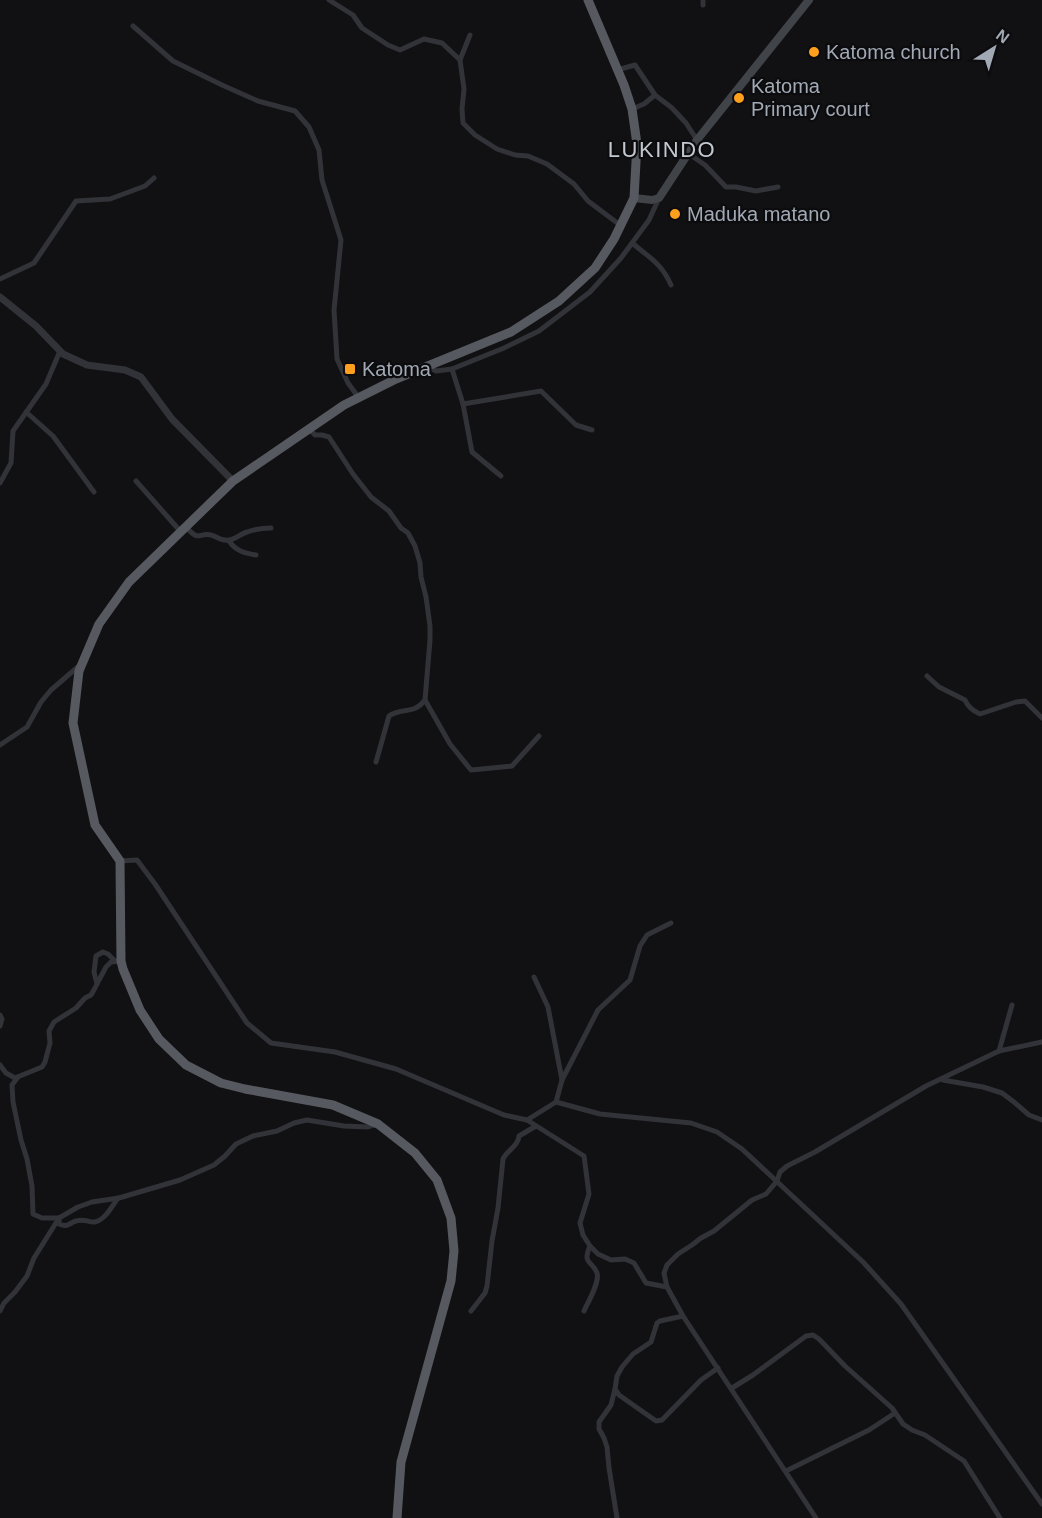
<svg xmlns="http://www.w3.org/2000/svg" width="1042" height="1518" viewBox="0 0 1042 1518" font-family="Arial,sans-serif">
<style>
.lines{fill:none;stroke-linecap:round;stroke-linejoin:round}
.minor{stroke:#323338;stroke-width:5}
.tertiary{stroke:#323338;stroke-width:7}
.secondary{stroke:#404348;stroke-width:8}
.trunk{stroke:#565a60;stroke-width:9}
.poi-dot{fill:#fea01e;stroke:#0c0c0e;stroke-width:2}
.labels{text-anchor:middle;dominant-baseline:central;stroke-width:4.5;stroke-linejoin:round;paint-order:stroke}
.poi-label{font-size:20px;fill:#a1a9b5;stroke:#0c0c0e;text-anchor:start}
.quarter-label{font-size:22px;letter-spacing:1.5px;fill:#c3c8d0;stroke:#0c0c0e}
</style>
<rect width="100%" height="100%" fill="#111113"/>
<g class="lines">
<g class="minor">
<path d="M 329,0 L 353,15 L 362,28 L 388,45 L 400,50 L 424,39 L 442,43 L 460,60"/>
<path d="M 703,5 L 703,0"/>
<path d="M 133,26 L 173,61 L 222,85 L 258,101 L 295,111 L 309,127 L 319,150 L 322,180 L 341,240 L 334,310 L 337,359 L 348,383 L 359,398"/>
<path d="M 470,35 L 460,60 L 464,89 L 462,109 L 463,123 L 475,135 L 497,149 L 515,155 L 528,156 L 547,164 L 574,184 L 588,201 L 620,225"/>
<path d="M 617,70 L 635,65 L 655,95 L 672,108 L 686,123 L 697,140"/>
<path d="M 632,109 L 644,104 L 655,95"/>
<path d="M 689,154 L 705,165 L 726,187 L 736,187 L 756,191 L 778,187"/>
<path d="M 632,243 C 649,257 662,264 671,285"/>
<path d="M 0,279 L 34,263 L 76,201 L 110,199 L 145,186 L 154,178"/>
<path d="M 428,367 L 436,371 L 452,369 L 504,348 L 539,331 L 590,292 L 621,258 L 649,220 L 659,198"/>
<path d="M 452,369 L 463,404 L 472,452 L 501,476"/>
<path d="M 463,404 L 541,391 L 576,425 L 592,430"/>
<path d="M 26,412 L 53,436 L 94,492"/>
<path d="M 309,429 L 315,435 L 322,435 L 329,437 L 353,474 L 371,497 L 389,511 L 401,528 L 408,533 L 415,546 L 420,563 L 421,577 L 426,597 L 430,626 L 430,640 L 425,700 C 414,715 401,707 389,716 L 376,762"/>
<path d="M 136,481 L 181,532"/>
<path d="M 0,483 L 11,463 L 13,431 L 46,384 L 60,351"/>
<path d="M 186,527 C 200,543 198,532 211,535 C 216,536 220,540 225,540 C 232,542 240,534 247,532 C 255,529 263,528 271,528"/>
<path d="M 229,541 C 236,551 244,553 256,555"/>
<path d="M 927,676 L 939,687 L 965,700 C 968,707 973,711 980,714 L 1016,702 L 1025,701 L 1042,718"/>
<path d="M 425,700 L 450,744 L 471,770 L 512,766 L 539,736"/>
<path d="M 0,745 L 27,727 L 41,702 L 51,690 L 80,665"/>
<path d="M 120,861 L 137,860 L 155,884 L 247,1023 L 271,1043 L 335,1052 L 396,1069 L 504,1115 L 527,1120 L 584,1156 L 589,1194 L 580,1223 L 583,1235 L 590,1246 L 598,1254 L 611,1260 L 625,1259 L 634,1263 L 646,1283 L 667,1287 L 683,1316 L 816,1518"/>
<path d="M 534,977 L 548,1007 L 562,1080"/>
<path d="M 97,984 L 94,972 L 96,956 L 103,952 L 108,954 L 115,961"/>
<path d="M 0,1015 L 2,1019 L 0,1026"/>
<path d="M 999,1051 L 1012,1005"/>
<path d="M 0,1065 L 6,1073 L 15,1078 L 42,1067 L 45,1062 L 50,1043 L 49,1031 L 54,1022 L 76,1008 L 85,998 L 91,995 L 95,988 L 99,980 L 106,967 L 111,962 L 121,961"/>
<path d="M 18,1077 L 12,1085 L 13,1102 L 21,1140 L 27,1159 L 32,1186 L 33,1214 L 42,1218 L 59,1218 L 78,1207 L 92,1202 L 119,1198 L 180,1180 L 214,1165 L 225,1156 L 236,1144 L 253,1136 L 277,1131 L 294,1123 L 307,1120 L 344,1126 L 368,1127 L 377,1124"/>
<path d="M 943,1080 L 983,1087 L 1002,1093 L 1014,1102 L 1029,1115 L 1042,1120"/>
<path d="M 556,1102 L 562,1080 L 598,1010 L 630,980 L 640,946 L 647,935 L 671,923"/>
<path d="M 527,1120 L 556,1102 L 600,1114 L 691,1123 L 717,1132 L 742,1149 L 863,1262 L 901,1304 L 1042,1504"/>
<path d="M 59,1220 L 59,1224 C 68,1228 69,1223 76,1221 C 85,1218 89,1223 95,1222 C 106,1219 112,1206 118,1198"/>
<path d="M 667,1287 L 664,1273 L 667,1265 L 678,1254 L 692,1245 L 701,1238 L 714,1231 L 752,1200 L 766,1194 L 777,1181 L 780,1172 L 787,1166 L 815,1152 L 926,1086 L 999,1051 L 1042,1042"/>
<path d="M 0,1311 L 4,1303 L 15,1292 L 27,1276 L 34,1258 L 59,1218"/>
<path d="M 471,1311 L 485,1293 L 487,1286 L 492,1241 L 498,1208 L 503,1159 C 507,1150 518,1147 519,1136 L 536,1126"/>
<path d="M 584,1311 C 588,1302 600,1282 597,1273 C 592,1260 582,1265 590,1246"/>
<path d="M 683,1316 L 660,1321 L 657,1323 L 651,1342 L 633,1354 L 622,1367 L 617,1376 L 615,1389 L 619,1395 L 656,1421 L 662,1420 L 701,1380 L 718,1368"/>
<path d="M 732,1388 L 753,1375 L 806,1336 L 813,1335 L 819,1339 L 845,1366 L 892,1408 L 903,1424 L 912,1430 L 925,1435 L 964,1461 L 1000,1518"/>
<path d="M 615,1389 L 611,1405 L 599,1422 L 599,1429 L 604,1438 L 607,1447 L 609,1468 L 617,1518"/>
<path d="M 786,1471 L 869,1430 L 895,1413"/>
</g>
<path class="tertiary" d="M 0,297 L 36,326 L 63,354 L 87,365 L 125,370 L 141,377 L 172,419 L 233,481"/>
<path class="secondary" d="M 634,198 L 652,200 L 659,198 L 697,140 L 809,0"/>
<path class="trunk" d="M 397,1518 L 401,1462 L 451,1281 L 454,1251 L 451,1218 L 437,1180 L 415,1153 L 378,1124 L 333,1105 L 245,1089 L 221,1083 L 186,1065 L 159,1039 L 140,1010 L 123,969 L 121,961 L 120,861 L 95,825 L 73,723 L 79,671 L 99,624 L 129,582 L 233,481 L 344,405 L 396,379 L 511,332 L 559,301 L 595,268 L 614,239 L 634,198 L 637,144 L 632,109 L 624,85 L 588,0"/>
</g>
<g class="poi-dot">
<circle cx="814" cy="52" r="6"/>
<circle cx="739" cy="98" r="6"/>
<circle cx="675" cy="214" r="6"/>
<rect x="344" y="363" width="12" height="12" rx="3"/>
</g>
<g class="labels">
<g class="poi-label">
<text x="826" y="52">Katoma church</text>
<text x="751" y="86">Katoma<tspan x="751" dy="23">Primary court</tspan></text>
<text x="687" y="214">Maduka matano</text>
<text x="362" y="369">Katoma</text>
</g>
<g class="quarter-label">
<text x="662" y="149">LUKINDO</text>
</g>
</g>
<g transform="translate(994 48) rotate(37)" stroke="#0c0c0e" stroke-width="4.5" paint-order="stroke">
<path d="M0-4.5L10 22L0 15L-10 22Z" fill="#a1a9b5"/>
<text y="-9" font-size="16" font-weight="bold" text-anchor="middle" fill="#a1a9b5">N</text>
</g>
</svg>
